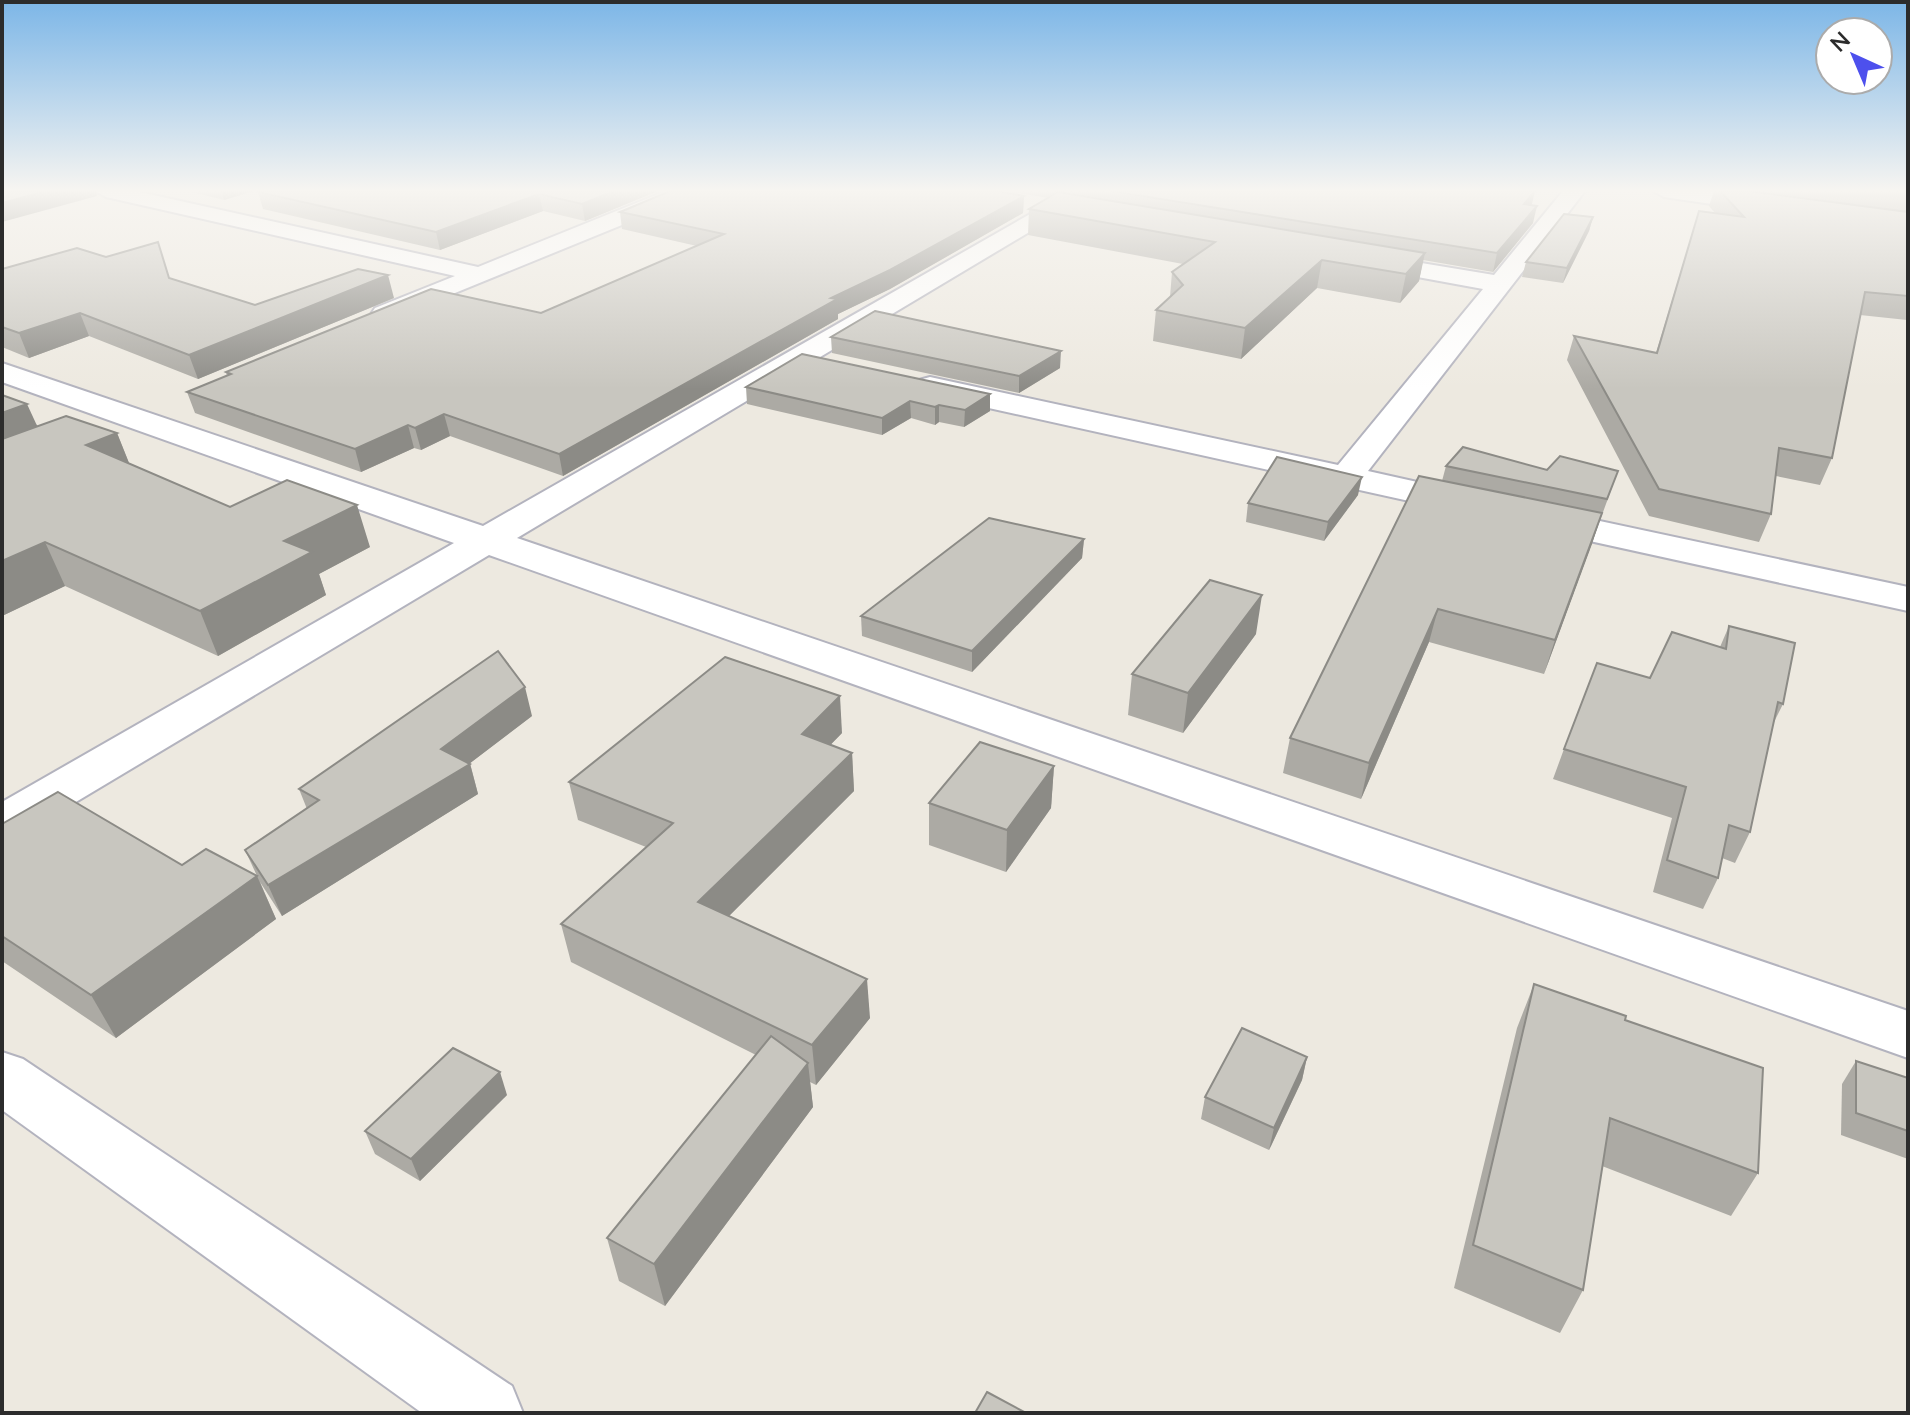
<svg xmlns="http://www.w3.org/2000/svg" width="1910" height="1415" viewBox="0 0 1910 1415" font-family="Lato,sans-serif">
<style>
.lines{fill:none;stroke-linecap:round;stroke-linejoin:round}
.minor-casing{stroke:#b3b3be;stroke-width:4}
.minor{fill:#fff;fill-rule:evenodd}
.wall{fill:#acaaa4}
.shaded-wall{fill:#8c8b86}
.building{fill:#c8c6bf;stroke:#8c8b86;stroke-width:2}
</style>
<rect width="100%" height="100%" fill="#ede9e0"/>
<g class="lines">
<g class="minor-casing">
<g id="minor">
<path d="M 95,191 L 135,191 L 478,267 L 666,191 L 696,191 L 693,196 L 384,322 L 375,320 L 371,314 L 375,308 L 455,276 L 106,197 Z"/>
<path d="M 1563,191 L 1585,191 L 1368,471 L 1480,496 L 1486,503 L 1480,510 L 1468,514 L 930,395 L 919,392 L 915,386 L 919,380 L 930,377 L 1338,465 L 1483,289 L 1352,265 L 1349,260 L 1352,255 L 1361,253 L 1494,275 Z"/>
<path d="M 1653,191 C 1677,191 1771,190 1784,206 L 1773,213 L 1664,197 Z"/>
<path d="M 1053,201 L 1061,203 L 1064,208 L 1061,213 L 517,538 L 1908,1011 L 1908,1058 L 489,555 L 19,836 L 2,841 L 2,802 L 454,543 L 2,382 L 2,363 L 483,526 Z"/>
<path d="M 1539,508 L 1908,587 L 1908,611 L 1526,527 L 1521,519 L 1526,511 Z"/>
<path d="M 2,1052 L 23,1059 L 512,1386 L 523,1413 L 422,1413 L 2,1110 Z"/>
</g>
</g>
<use href="#minor" class="minor"/>
</g>
<g class="wall">
<path d="M 188,191 L 254,191 L 224,200 Z"/>
<path d="M 658,191 L 585,221 L 543,211 L 440,250 L 263,209 L 258,192 Z"/>
<path d="M 1008,191 L 1535,191 L 1531,205 L 1533,223 L 1493,272 L 1423,260 L 1419,281 L 1400,303 L 1317,288 L 1241,359 L 1153,341 L 1156,310 L 1170,297 L 1172,272 L 1183,264 L 1028,235 L 1029,209 L 1048,198 Z"/>
<path d="M 1714,191 L 1908,191 L 1908,317 L 1907,320 L 1860,315 L 1832,458 L 1820,485 L 1776,476 L 1771,514 L 1759,542 L 1649,516 L 1567,360 L 1574,336 L 1656,353 L 1699,211 L 1715,213 L 1709,206 Z"/>
<path d="M 1024,196 L 1023,213 L 890,289 L 838,314 L 838,319 L 563,476 L 450,436 L 421,450 L 414,448 L 361,472 L 195,413 L 187,392 L 227,376 L 226,372 L 541,313 L 697,246 L 622,229 L 620,212 Z"/>
<path d="M 1593,217 L 1589,231 L 1563,283 L 1522,277 L 1526,262 Z"/>
<path d="M 2,269 L 170,278 L 255,305 L 394,298 L 198,379 L 89,336 L 29,358 L 2,347 Z"/>
<path d="M 831,337 L 1060,368 L 1019,393 L 832,353 Z"/>
<path d="M 802,354 L 990,411 L 964,427 L 939,422 L 935,425 L 911,418 L 882,435 L 747,404 L 746,387 Z"/>
<path d="M 2,395 L 38,426 L 117,433 L 129,463 L 230,507 L 370,547 L 319,574 L 326,595 L 218,656 L 65,586 L 2,616 Z"/>
<path d="M 1446,466 L 1547,470 L 1618,471 L 1544,674 L 1429,642 L 1361,799 L 1283,773 L 1290,738 L 1442,481 Z"/>
<path d="M 1358,495 L 1324,541 L 1246,522 L 1248,503 Z"/>
<path d="M 1084,539 L 1082,558 L 972,672 L 862,636 L 861,616 Z"/>
<path d="M 1729,626 L 1783,704 L 1772,726 L 1750,832 L 1735,863 L 1722,858 L 1718,878 L 1703,909 L 1653,892 L 1672,818 L 1553,779 L 1564,749 L 1650,678 L 1720,647 Z"/>
<path d="M 1256,634 L 1183,733 L 1128,715 L 1132,674 Z"/>
<path d="M 532,716 L 470,763 L 478,794 L 282,916 L 260,882 L 276,919 L 116,1038 L 2,961 L 2,824 L 182,865 L 257,876 L 245,850 L 307,809 L 299,789 Z"/>
<path d="M 842,733 L 830,745 L 852,753 L 854,791 L 729,916 L 870,1018 L 816,1085 L 810,1082 L 813,1107 L 665,1306 L 619,1281 L 607,1238 L 756,1055 L 571,962 L 561,924 L 646,847 L 578,820 L 569,782 Z"/>
<path d="M 1054,766 L 1051,808 L 1006,872 L 929,845 L 929,803 Z"/>
<path d="M 1534,984 L 1625,1020 L 1758,1173 L 1731,1216 L 1602,1166 L 1583,1290 L 1560,1333 L 1454,1288 L 1517,1028 Z"/>
<path d="M 1307,1057 L 1302,1080 L 1269,1150 L 1201,1119 L 1205,1097 Z"/>
<path d="M 1856,1061 L 1908,1078 L 1908,1159 L 1841,1135 L 1842,1084 Z"/>
<path d="M 507,1095 L 420,1181 L 375,1154 L 365,1131 Z"/>
</g>
<g class="shaded-wall">
<path d="M 46,191 L 96,191 L 97,196 L 2,222 L 2,203 Z"/>
<path d="M 221,191 L 254,191 L 224,200 Z"/>
<path d="M 614,191 L 658,191 L 585,221 L 582,204 Z"/>
<path d="M 1535,191 L 1531,208 L 1524,204 Z"/>
<path d="M 539,194 L 543,211 L 440,250 L 436,232 Z"/>
<path d="M 1024,196 L 1023,213 L 890,289 L 838,314 L 838,319 L 563,476 L 559,454 L 831,298 Z"/>
<path d="M 1537,206 L 1533,223 L 1493,272 L 1497,253 Z"/>
<path d="M 1593,217 L 1589,231 L 1563,283 L 1567,268 Z"/>
<path d="M 1425,253 L 1419,281 L 1400,303 L 1406,274 Z"/>
<path d="M 1322,260 L 1317,288 L 1241,359 L 1245,328 Z"/>
<path d="M 388,275 L 394,298 L 198,379 L 189,355 Z"/>
<path d="M 80,313 L 89,336 L 29,358 L 19,333 Z"/>
<path d="M 1061,351 L 1060,368 L 1019,393 L 1019,376 Z"/>
<path d="M 990,394 L 990,411 L 964,427 L 965,410 Z"/>
<path d="M 910,401 L 911,418 L 882,435 L 882,418 Z"/>
<path d="M 27,404 L 45,443 L 2,460 L 2,413 Z"/>
<path d="M 939,405 L 939,422 L 935,425 L 935,407 Z"/>
<path d="M 444,414 L 450,436 L 421,450 L 415,428 Z"/>
<path d="M 408,425 L 414,448 L 361,472 L 355,449 Z"/>
<path d="M 117,433 L 133,473 L 86,445 Z"/>
<path d="M 1362,477 L 1358,495 L 1324,541 L 1328,522 Z"/>
<path d="M 357,505 L 370,547 L 319,574 L 326,595 L 218,656 L 200,611 L 284,541 Z"/>
<path d="M 1602,513 L 1592,544 L 1544,674 L 1555,640 Z"/>
<path d="M 1084,539 L 1082,558 L 972,672 L 972,651 Z"/>
<path d="M 45,542 L 65,586 L 2,616 L 2,561 Z"/>
<path d="M 1262,595 L 1256,634 L 1183,733 L 1188,693 Z"/>
<path d="M 1438,609 L 1429,642 L 1361,799 L 1369,763 Z"/>
<path d="M 525,687 L 532,716 L 469,764 L 470,764 L 478,794 L 282,916 L 268,885 L 441,749 Z"/>
<path d="M 840,696 L 842,733 L 805,771 L 802,734 Z"/>
<path d="M 852,753 L 854,791 L 704,941 L 698,902 Z"/>
<path d="M 1054,766 L 1051,808 L 1006,872 L 1007,830 Z"/>
<path d="M 257,876 L 276,919 L 116,1038 L 91,995 Z"/>
<path d="M 867,979 L 870,1018 L 816,1085 L 812,1045 Z"/>
<path d="M 1307,1057 L 1302,1080 L 1269,1150 L 1274,1128 Z"/>
<path d="M 808,1063 L 813,1107 L 665,1306 L 654,1264 Z"/>
<path d="M 500,1072 L 507,1095 L 420,1181 L 411,1159 Z"/>
</g>
<g class="building">
<path d="M 2,191 L 46,191 L 2,203 Z"/>
<path d="M 260,191 L 614,191 L 582,204 L 539,194 L 436,232 L 258,192 Z"/>
<path d="M 670,191 L 997,191 L 1024,196 L 890,270 L 831,298 L 837,299 L 559,454 L 444,414 L 415,428 L 408,425 L 355,449 L 187,392 L 231,374 L 226,372 L 431,289 L 541,313 L 724,234 L 620,212 Z"/>
<path d="M 1111,191 L 1535,191 L 1524,204 L 1537,206 L 1497,253 Z"/>
<path d="M 1720,191 L 1748,191 L 1908,212 L 1908,296 L 1865,292 L 1832,458 L 1779,448 L 1771,514 L 1659,489 L 1574,336 L 1657,353 L 1699,211 L 1744,217 Z"/>
<path d="M 1058,192 L 1425,253 L 1406,274 L 1322,260 L 1245,328 L 1156,310 L 1183,285 L 1172,272 L 1215,242 L 1029,209 Z"/>
<path d="M 1564,214 L 1593,217 L 1567,268 L 1526,262 Z"/>
<path d="M 158,242 L 169,278 L 255,305 L 358,269 L 388,275 L 189,355 L 80,313 L 19,333 L 2,327 L 2,269 L 77,248 L 106,257 Z"/>
<path d="M 875,311 L 1061,351 L 1019,376 L 831,337 Z"/>
<path d="M 802,354 L 990,394 L 965,410 L 939,405 L 935,407 L 910,401 L 882,418 L 746,387 Z"/>
<path d="M 2,395 L 27,404 L 2,413 Z"/>
<path d="M 66,416 L 117,433 L 86,445 L 230,507 L 287,480 L 357,505 L 284,541 L 312,552 L 200,611 L 45,542 L 2,561 L 2,439 Z"/>
<path d="M 1463,447 L 1547,470 L 1560,456 L 1618,471 L 1607,499 L 1446,466 Z"/>
<path d="M 1277,457 L 1362,477 L 1328,522 L 1248,503 Z"/>
<path d="M 1419,476 L 1602,513 L 1555,640 L 1438,609 L 1369,763 L 1290,738 Z"/>
<path d="M 989,518 L 1084,539 L 972,651 L 861,616 Z"/>
<path d="M 1210,580 L 1262,595 L 1188,693 L 1132,674 Z"/>
<path d="M 1729,626 L 1795,643 L 1783,704 L 1778,702 L 1750,832 L 1729,825 L 1718,878 L 1667,860 L 1686,787 L 1564,749 L 1597,663 L 1650,678 L 1672,632 L 1726,649 Z"/>
<path d="M 498,651 L 525,687 L 441,749 L 470,764 L 268,885 L 245,850 L 319,800 L 299,789 Z"/>
<path d="M 725,657 L 840,696 L 802,734 L 852,753 L 698,902 L 867,979 L 812,1045 L 561,924 L 673,823 L 569,782 Z"/>
<path d="M 980,742 L 1054,766 L 1007,830 L 929,803 Z"/>
<path d="M 58,792 L 182,865 L 206,849 L 257,876 L 91,995 L 2,936 L 2,824 Z"/>
<path d="M 1534,984 L 1626,1016 L 1625,1020 L 1763,1068 L 1758,1173 L 1610,1118 L 1583,1290 L 1473,1245 Z"/>
<path d="M 1242,1028 L 1307,1057 L 1274,1128 L 1205,1097 Z"/>
<path d="M 771,1036 L 808,1063 L 654,1264 L 607,1238 Z"/>
<path d="M 453,1048 L 500,1072 L 411,1159 L 365,1131 Z"/>
<path d="M 1856,1061 L 1908,1078 L 1908,1131 L 1856,1113 Z"/>
<path d="M 987,1392 L 1026,1413 L 975,1413 Z"/>
</g>
<linearGradient id="sky" x2="0" y2="1"><stop stop-color="#7cb6e7"/><stop offset="0.49" stop-color="#f7f5f1"/><stop offset="1" stop-color="#f7f5f1" stop-opacity="0"/></linearGradient>
<rect width="1910" height="389" fill="url(#sky)"/>
<rect width="1910" height="1415" fill="none" stroke="#2c2c2c" stroke-width="8"/>
<g transform="translate(1854 56) rotate(316)"><circle r="38" fill="#ffffff" stroke="#ababab" stroke-width="2"/>
<path d="M0-6L14 30L0 20L-14 30Z" fill="#4d50ed"/>
<text y="-12" font-size="22" font-weight="bold" text-anchor="middle" fill="#2c2c2c">N</text>
</g>
</svg>
